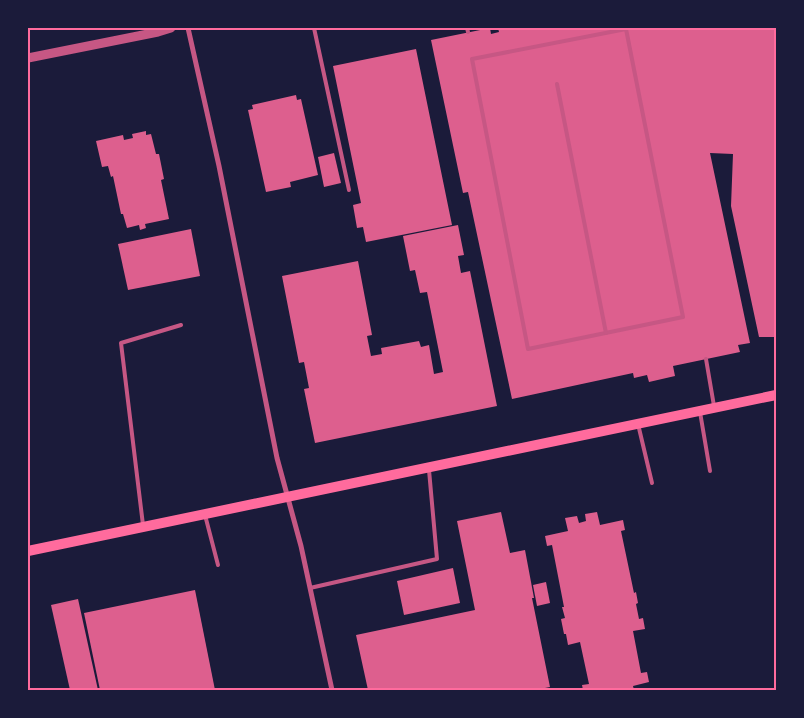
<svg xmlns="http://www.w3.org/2000/svg" width="804" height="718" viewBox="0 0 804 718" font-family="'Roboto Condensed',sans-serif">
<style>
.building{fill:#dd5f8e}
.lines{fill:none;stroke-linecap:round;stroke-linejoin:round}
.service{stroke:#c65784;stroke-width:4}
.minor{stroke:#c65784;stroke-width:5}
.tertiary{stroke:#c65784;stroke-width:9}
.secondary{stroke:#ff6b9d;stroke-width:10}
.neatline{fill:none;stroke:#ff6b9d;stroke-width:2}
</style>
<rect width="100%" height="100%" fill="#1b1b3a"/>
<g class="building">
<path d="M 490,28 L 491,34 L 499,32 L 498,28 L 776,28 L 776,337 L 759,337 L 731,206 L 733,154 L 710,153 L 750,343 L 738,345 L 740,352 L 673,366 L 675,376 L 649,382 L 647,375 L 634,378 L 633,373 L 512,399 L 468,192 L 463,193 L 431,40 Z"/>
<path d="M 416,49 L 452,225 L 366,242 L 363,227 L 357,228 L 353,205 L 361,203 L 333,66 Z"/>
<path d="M 296,95 L 297,100 L 301,99 L 318,175 L 290,182 L 291,187 L 266,192 L 248,110 L 253,109 L 252,105 Z"/>
<path d="M 146,131 L 146,135 L 151,134 L 156,154 L 159,154 L 164,179 L 161,180 L 169,219 L 145,224 L 146,228 L 140,230 L 139,225 L 127,228 L 123,214 L 121,214 L 113,176 L 111,177 L 108,166 L 102,167 L 96,141 L 123,135 L 124,140 L 133,138 L 132,134 Z"/>
<path d="M 334,153 L 341,183 L 324,187 L 318,157 Z"/>
<path d="M 458,225 L 464,255 L 458,256 L 461,273 L 470,271 L 497,406 L 315,443 L 304,389 L 309,388 L 304,362 L 299,363 L 282,276 L 358,261 L 372,335 L 367,336 L 371,356 L 382,354 L 381,348 L 419,341 L 421,347 L 429,345 L 434,374 L 443,372 L 427,292 L 420,293 L 415,270 L 410,271 L 403,236 Z"/>
<path d="M 191,229 L 200,276 L 128,290 L 118,244 Z"/>
<path d="M 501,512 L 510,553 L 525,550 L 534,598 L 532,598 L 550,687 L 535,690 L 368,690 L 356,635 L 475,610 L 457,521 Z"/>
<path d="M 597,512 L 600,525 L 623,520 L 625,530 L 621,531 L 634,593 L 636,592 L 638,603 L 636,604 L 639,619 L 643,618 L 645,629 L 633,631 L 641,673 L 647,672 L 649,682 L 633,686 L 634,690 L 583,690 L 582,685 L 589,684 L 580,642 L 568,645 L 566,634 L 564,634 L 561,619 L 565,618 L 562,607 L 564,607 L 552,545 L 547,546 L 545,536 L 568,531 L 565,518 L 577,516 L 579,523 L 586,521 L 585,514 Z"/>
<path d="M 453,568 L 460,603 L 404,615 L 397,581 Z"/>
<path d="M 546,582 L 550,603 L 537,606 L 533,585 Z"/>
<path d="M 195,590 L 215,690 L 100,690 L 84,613 Z"/>
<path d="M 78,599 L 98,690 L 70,690 L 51,605 Z"/>
</g>
<g class="lines">
<g class="service">
<path d="M 314,28 L 349,190"/>
<path d="M 467,28 L 468,32"/>
<path d="M 626,29 L 683,317 L 528,349 L 472,59 Z"/>
<path d="M 557,84 L 606,333"/>
<path d="M 706,359 L 714,406"/>
<path d="M 700,412 L 710,471"/>
<path d="M 638,424 L 652,483"/>
<path d="M 205,515 L 218,565"/>
<path d="M 143,525 L 121,343 L 181,325"/>
<path d="M 310,588 L 437,559 L 429,470"/>
</g>
<path class="minor" d="M 188,28 L 219,166 L 277,458 L 301,546 L 332,690"/>
<path class="tertiary" d="M 28,58 L 158,32 L 171,28"/>
<path class="secondary" d="M 28,551 L 776,395"/>
</g>
<rect width="804" height="718" fill="none" stroke="#1b1b3a" stroke-width="58"/>
<rect x="29" y="29" width="746" height="660" class="neatline"/>
</svg>
